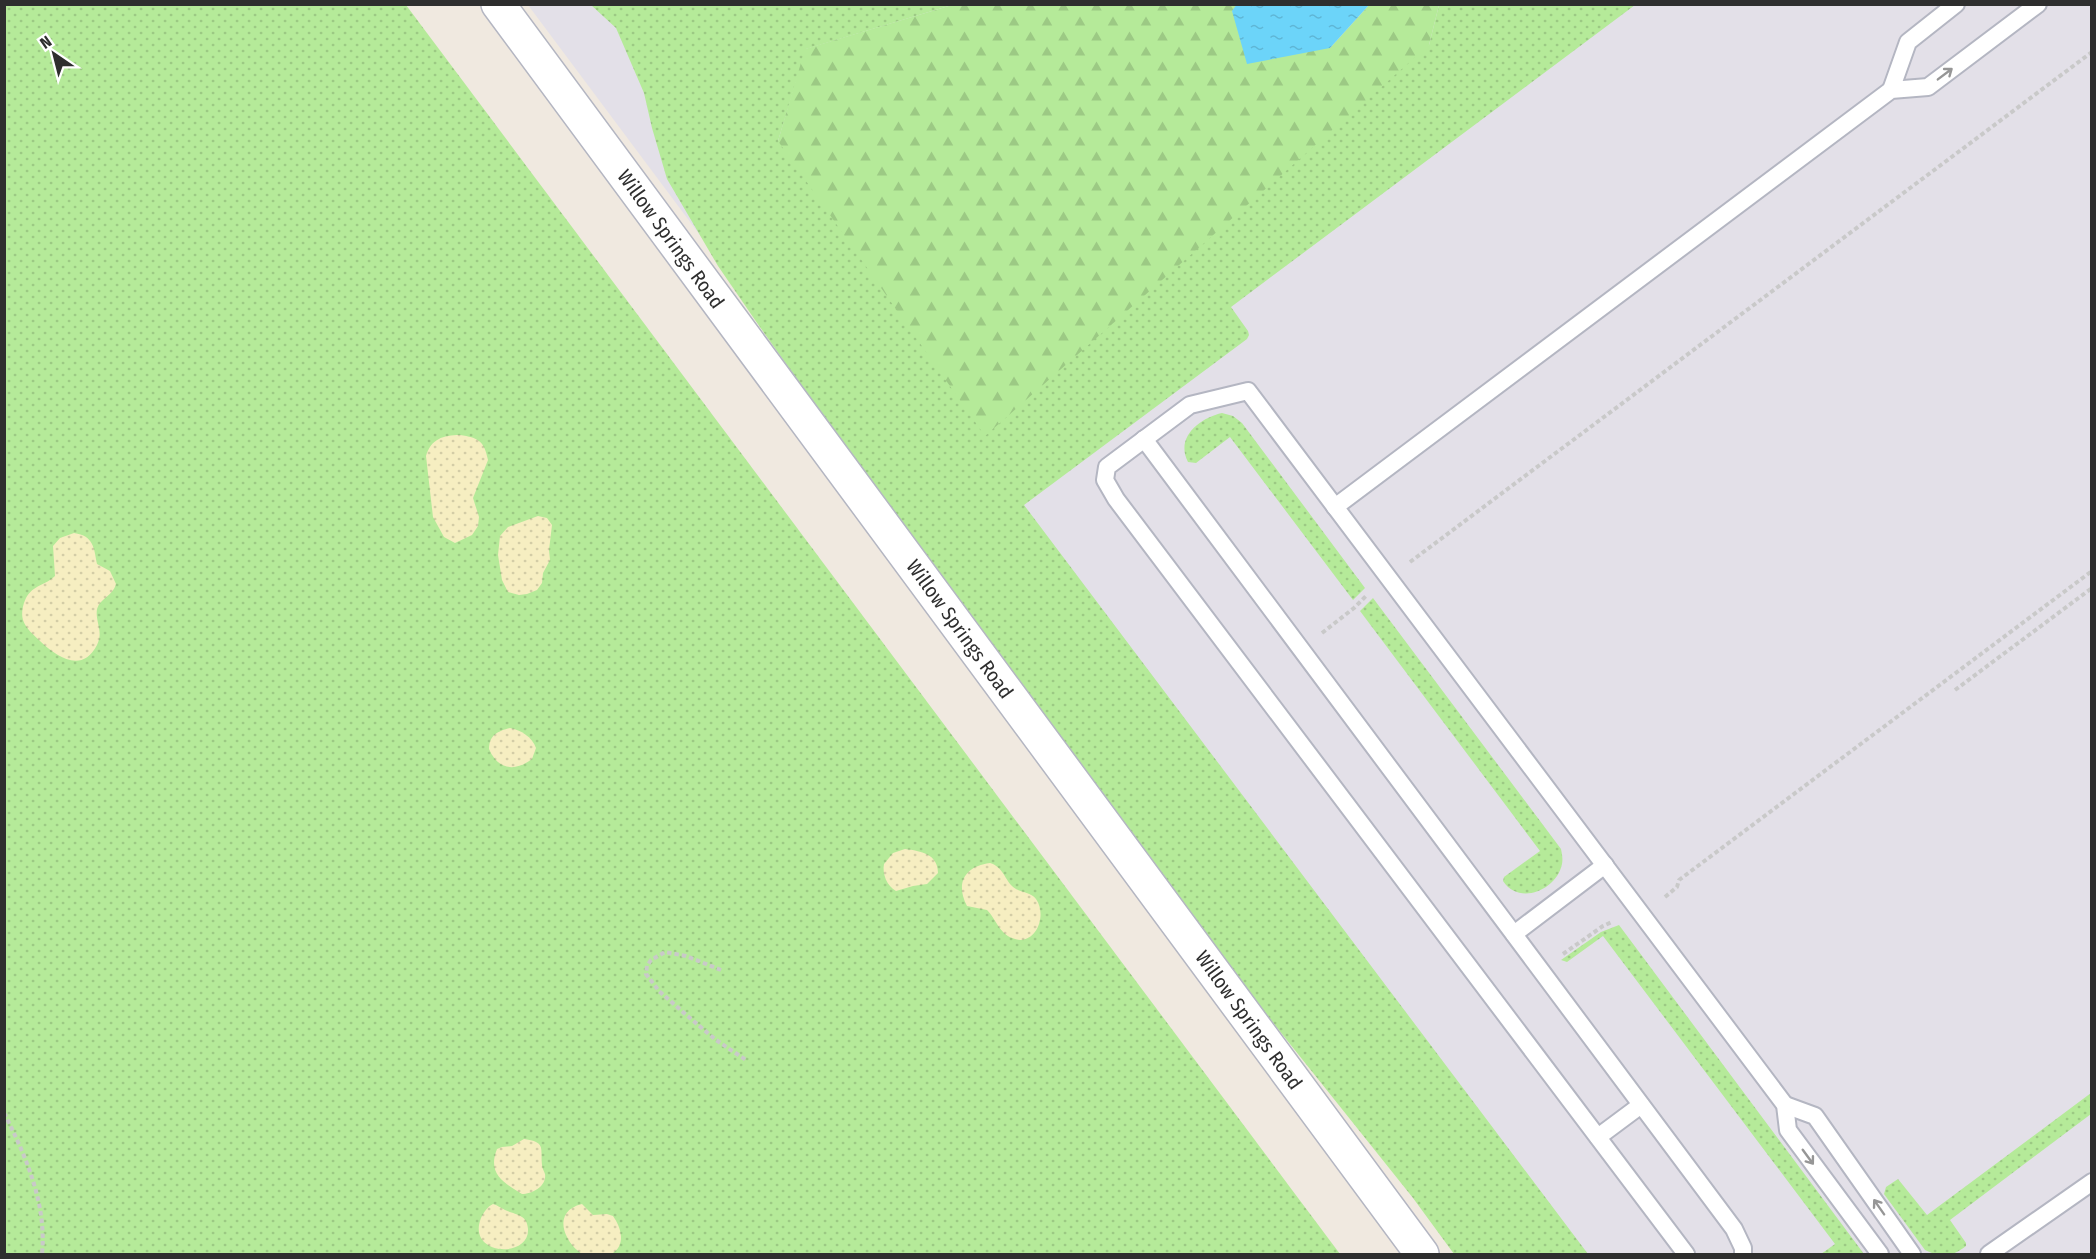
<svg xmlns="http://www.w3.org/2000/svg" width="2096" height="1259" viewBox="0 0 2096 1259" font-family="'Fira Sans Condensed',sans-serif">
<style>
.industrial{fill:#e3e0e8}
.grass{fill:url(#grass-dots)}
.forest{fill:url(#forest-firs)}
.sand{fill:url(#sand-dots)}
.water{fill:url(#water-ripples)}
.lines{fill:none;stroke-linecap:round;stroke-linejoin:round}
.service-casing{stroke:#b4b6c2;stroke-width:20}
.secondary-casing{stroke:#b4b6c2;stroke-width:36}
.path{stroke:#c9c9c9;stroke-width:4;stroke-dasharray:4.5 3;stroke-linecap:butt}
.service{stroke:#fff;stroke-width:16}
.secondary{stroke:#fff;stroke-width:33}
.oneway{stroke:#969696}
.labels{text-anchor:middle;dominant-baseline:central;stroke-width:5;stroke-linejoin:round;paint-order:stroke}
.street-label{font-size:20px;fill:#2e2e2e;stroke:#fff}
</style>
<defs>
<pattern id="grass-dots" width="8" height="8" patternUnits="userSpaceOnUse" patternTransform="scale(1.5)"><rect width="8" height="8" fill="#b5ea99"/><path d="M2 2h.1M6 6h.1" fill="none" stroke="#9cc984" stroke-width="1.8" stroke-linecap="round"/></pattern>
<pattern id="forest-firs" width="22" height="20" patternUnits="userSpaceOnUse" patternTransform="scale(1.5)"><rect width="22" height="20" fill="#b5ea99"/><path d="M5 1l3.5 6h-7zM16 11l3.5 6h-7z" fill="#9cc984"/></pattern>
<pattern id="sand-dots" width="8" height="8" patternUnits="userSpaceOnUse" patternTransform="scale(1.5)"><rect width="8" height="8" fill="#f6eec1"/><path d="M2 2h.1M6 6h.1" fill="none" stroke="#d3cca6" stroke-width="1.8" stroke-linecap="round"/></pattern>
<pattern id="water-ripples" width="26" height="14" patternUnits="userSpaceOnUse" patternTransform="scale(1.5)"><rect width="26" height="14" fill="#6cd4f9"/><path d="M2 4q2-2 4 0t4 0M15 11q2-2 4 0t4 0" fill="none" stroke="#5eb6d6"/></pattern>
</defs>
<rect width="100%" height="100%" fill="#f0e9e0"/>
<path class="industrial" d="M 528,5 L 2091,5 L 2091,1254 L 1461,1254 Z"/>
<g class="grass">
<path d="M 5,4 L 406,5 L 1340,1254 L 5,1254 Z"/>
<path d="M 591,5 L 952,5 L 806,49 L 778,141 L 1429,45 L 1439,5 L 1635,5 L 1231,307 L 1248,331 L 1249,335 L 1247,339 L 1024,505 L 1588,1254 L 1454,1254 L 1413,1198 L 1266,1014 L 1115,812 L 840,440 L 755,320 L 718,266 L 667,179 L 652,128 L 644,93 L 616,28 Z"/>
<path d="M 1222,413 L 1233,416 L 1242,423 L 1365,588 L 1353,600 L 1230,437 L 1196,463 L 1188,462 C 1175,437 1200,418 1222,413 Z"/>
<path d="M 1373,598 L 1561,849 C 1562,854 1563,859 1562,864 C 1557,890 1519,906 1503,881 L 1504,877 L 1540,851 L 1360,611 Z"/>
<path d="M 1619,925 L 1864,1254 L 1821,1254 L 1835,1244 L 1603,936 L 1567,962 L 1561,960 L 1601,932 Z"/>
<path d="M 2091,1093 L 2091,1114 L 1950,1220 L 1966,1243 L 1966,1246 C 1952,1257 1941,1258 1925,1250 L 1884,1194 L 1886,1187 L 1898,1179 L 1927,1215 Z"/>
</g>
<path class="forest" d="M 952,5 L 1237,5 L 1232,12 L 1330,48 L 1369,5 L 1439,5 L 1429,45 L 985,436 L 778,141 L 805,49 Z"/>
<g class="sand">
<path d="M 460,435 C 478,438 484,440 488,460 L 473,498 L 479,517 L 478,526 L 472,535 L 455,543 L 444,537 L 433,517 L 426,456 C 431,439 443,435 460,435 Z"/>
<path d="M 538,516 L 547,518 L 552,525 L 549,550 L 550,560 L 543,573 L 542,583 L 537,590 L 527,594 L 519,595 L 508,592 L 502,580 L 498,555 L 500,536 L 508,527 Z"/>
<path d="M 74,533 C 94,536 94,548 97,564 L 110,571 L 116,584 C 113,596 100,598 97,609 C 95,622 104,632 97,645 C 82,674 57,657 40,641 C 34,635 26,629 23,620 C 21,613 23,604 26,598 C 33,585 46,585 55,576 L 53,546 L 60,538 Z"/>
<path d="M 510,728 C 521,730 532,737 536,748 L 532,759 C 515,772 498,770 489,749 C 489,735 498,731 510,728 Z"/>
<path d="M 905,849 C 921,851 938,854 938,873 L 927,884 L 913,886 L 896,891 C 887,886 882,874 884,864 L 893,853 Z"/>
<path d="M 990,863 C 1003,867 1004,878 1012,886 C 1019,893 1030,891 1036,899 C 1048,916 1035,948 1012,938 C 999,933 996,919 987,910 L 967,906 C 955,883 965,866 990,863 Z"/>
<path d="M 524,1139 C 547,1142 540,1149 542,1165 C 542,1168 544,1171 545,1174 C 547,1186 532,1194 522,1194 C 504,1183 487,1174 497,1149 L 502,1147 L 512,1146 Z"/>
<path d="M 493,1204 C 497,1205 501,1208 505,1210 C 515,1215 527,1214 528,1229 C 530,1259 466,1256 481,1218 C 484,1212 487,1207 493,1204 Z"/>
<path d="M 582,1204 L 593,1215 L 607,1214 L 613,1216 C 621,1227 627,1246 611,1254 C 604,1257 590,1255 582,1254 C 563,1241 552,1211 582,1204 Z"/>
</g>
<path class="water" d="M 1237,4 L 1369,4 L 1369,5 L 1330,48 L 1247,64 L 1232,11 Z"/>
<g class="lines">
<g class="service-casing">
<g id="service">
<path d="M 1891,90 L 1908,42 L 1956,4"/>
<path d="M 1144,439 L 1734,1229 L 1743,1248 L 1743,1254"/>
<path d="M 1335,507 L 1891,90 L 1928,87 L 2038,4"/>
<path d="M 1514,934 L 1605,865"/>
<path d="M 1785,1105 L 1815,1116 L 1912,1254"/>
<path d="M 1598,1137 L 1641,1105"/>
<path d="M 1686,1254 L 1116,499 L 1105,480 L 1107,467 L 1190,405 L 1248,391 L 1785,1105 L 1788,1130 L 1880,1254"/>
<path d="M 1989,1254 L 2092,1182"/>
</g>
</g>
<g class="secondary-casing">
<path id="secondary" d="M 498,4 L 1422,1254"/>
</g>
<g class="path">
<path d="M 1410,562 L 2092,52"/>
<path d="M 1322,633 L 1354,608 L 1366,596"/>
<path d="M 1955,690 L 2092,588"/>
<path d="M 1665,897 L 1677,887 L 1679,880 L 2092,571"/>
<path d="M 1563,954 L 1603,926 L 1612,922"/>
<path d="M 721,970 L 686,956 L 665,952 L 651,960 L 647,966 L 646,974 L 659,991 L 684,1013 L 716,1040 L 746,1060"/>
<path d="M 4,1113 C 26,1156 47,1205 42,1254"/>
</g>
<use href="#service" class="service"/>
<use href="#secondary" class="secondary"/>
</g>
<defs><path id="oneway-shaft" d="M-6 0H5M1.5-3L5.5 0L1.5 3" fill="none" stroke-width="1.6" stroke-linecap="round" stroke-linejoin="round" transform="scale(1.5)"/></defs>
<g class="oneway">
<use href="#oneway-shaft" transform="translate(1945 74) rotate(-37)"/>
<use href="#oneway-shaft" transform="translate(1808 1157) rotate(54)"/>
<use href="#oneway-shaft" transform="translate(1879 1207) rotate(-125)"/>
</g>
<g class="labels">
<g class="street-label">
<text transform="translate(671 239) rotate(54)">Willow Springs Road</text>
<text transform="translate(960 629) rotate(54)">Willow Springs Road</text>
<text transform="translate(1249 1020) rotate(54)">Willow Springs Road</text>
</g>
</g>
<rect width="2096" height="1259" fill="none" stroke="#2e2e2e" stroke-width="12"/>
<g transform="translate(54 54) rotate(325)" stroke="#ffffff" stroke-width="4.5" paint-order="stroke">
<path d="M0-4.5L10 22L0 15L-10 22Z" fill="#2e2e2e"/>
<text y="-9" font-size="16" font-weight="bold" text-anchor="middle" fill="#2e2e2e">N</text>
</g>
</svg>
